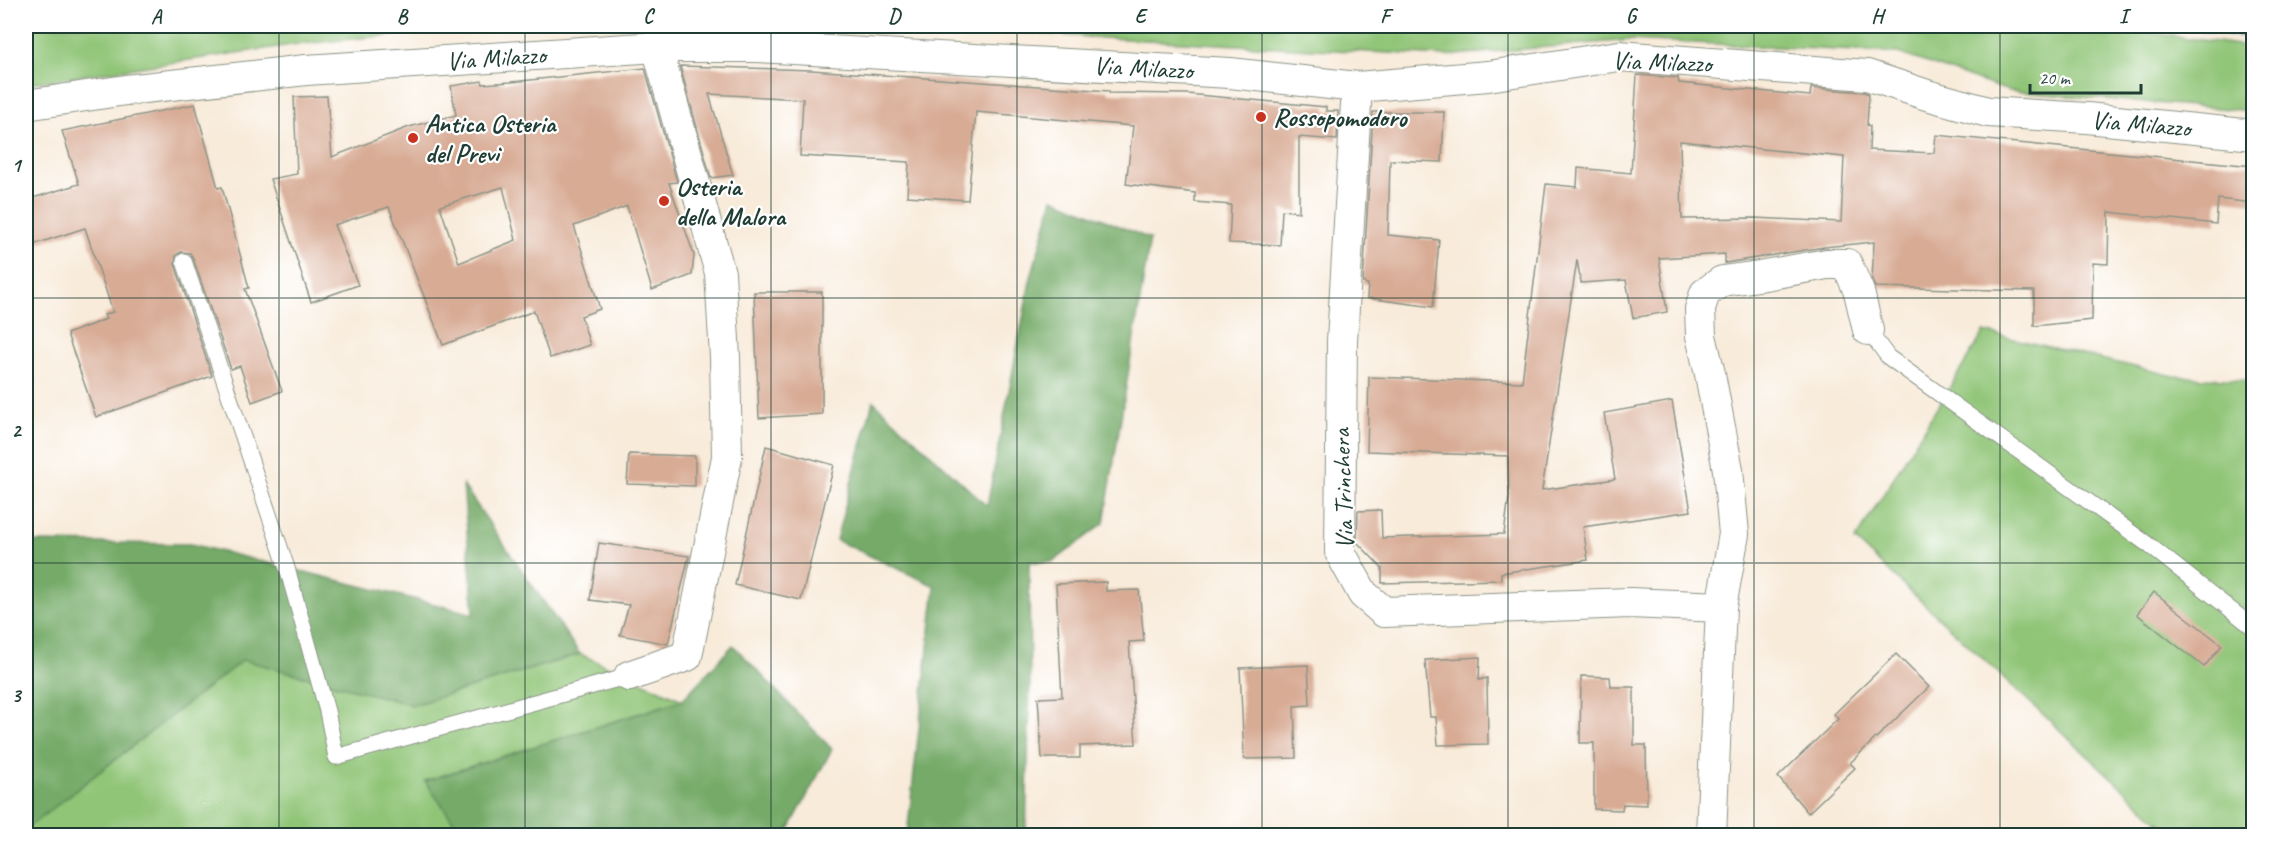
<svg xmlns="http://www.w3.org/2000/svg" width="2279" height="861" viewBox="0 0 2279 861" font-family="Caveat,sans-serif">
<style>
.green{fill:#90c577;stroke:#588156;stroke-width:1.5}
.forest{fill:#74aa68;stroke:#4a744e;stroke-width:1.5}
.water{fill:#609fd2;stroke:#406e83;stroke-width:1.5}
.building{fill:#d8ab94;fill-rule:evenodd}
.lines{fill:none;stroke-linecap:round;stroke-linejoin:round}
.service-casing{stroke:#8c9487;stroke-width:17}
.minor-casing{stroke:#8c9487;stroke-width:32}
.service{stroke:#fff;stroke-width:15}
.minor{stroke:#fff;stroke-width:30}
.grid{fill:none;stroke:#1f3d34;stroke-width:1.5;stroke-opacity:0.55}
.poi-dot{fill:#c8321e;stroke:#fff;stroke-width:2}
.labels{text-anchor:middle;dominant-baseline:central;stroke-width:4.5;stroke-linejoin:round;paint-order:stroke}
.street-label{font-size:26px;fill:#1f3d34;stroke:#fff}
.poi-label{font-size:26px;font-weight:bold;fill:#1f3d34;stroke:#fff;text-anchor:start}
.neatline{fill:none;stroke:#1f3d34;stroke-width:2}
.grid-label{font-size:20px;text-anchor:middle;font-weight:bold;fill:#1f3d34}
</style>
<rect width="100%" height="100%" fill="#fff"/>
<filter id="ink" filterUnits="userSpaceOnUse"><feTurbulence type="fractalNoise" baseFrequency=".0167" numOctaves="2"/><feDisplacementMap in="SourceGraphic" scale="12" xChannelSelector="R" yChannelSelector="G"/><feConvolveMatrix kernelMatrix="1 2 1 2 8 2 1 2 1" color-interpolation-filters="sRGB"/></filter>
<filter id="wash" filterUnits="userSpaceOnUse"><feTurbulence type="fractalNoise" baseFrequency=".008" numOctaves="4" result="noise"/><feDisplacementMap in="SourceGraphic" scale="24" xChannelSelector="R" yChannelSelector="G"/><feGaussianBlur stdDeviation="1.35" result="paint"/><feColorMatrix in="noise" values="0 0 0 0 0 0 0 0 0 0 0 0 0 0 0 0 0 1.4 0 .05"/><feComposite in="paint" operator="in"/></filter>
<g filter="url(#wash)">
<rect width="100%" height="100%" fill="#f8ebda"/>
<g class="green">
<path d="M 26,26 L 484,26 L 291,45 L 26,84 Z"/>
<path d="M 921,26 L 2099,26 L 2253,47 L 2253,111 L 2009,91 L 1898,53 L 1630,40 L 1444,56 L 1106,38 Z"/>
<path d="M 1984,332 L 2174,376 L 2253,381 L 2253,835 L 2177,835 L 2158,821 L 1855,540 Z"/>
<path d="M 580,654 L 682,700 L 425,781 L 463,835 L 26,836 L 26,829 L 243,659 L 413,705 Z"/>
</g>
<g class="forest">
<path d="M 1053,198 L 1150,239 L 1104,523 L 1053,562 L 1029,562 L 1030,686 L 1026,835 L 907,835 L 935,586 L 836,540 L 873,401 L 987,506 L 1030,281 Z"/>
<path d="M 463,485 L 580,654 L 413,705 L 243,660 L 26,829 L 26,544 L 34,542 L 191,544 L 474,614 Z"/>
<path d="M 733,645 L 832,749 L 786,835 L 463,835 L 425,781 L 682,700 Z"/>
<path d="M 2158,821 L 2177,835 L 2144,835 Z"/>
</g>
<path class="water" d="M 2169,26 L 2253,26 L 2253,38 Z"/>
<g id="blocks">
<g class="building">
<path d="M 680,66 L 811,70 L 1109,91 L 1109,93 L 1187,94 L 1326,107 L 1326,111 L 1338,111 L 1337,140 L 1299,137 L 1299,212 L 1282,210 L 1280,245 L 1229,243 L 1231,205 L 1195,202 L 1195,193 L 1126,184 L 1133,126 L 976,112 L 968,200 L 907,196 L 909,162 L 800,156 L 803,99 L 709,94 L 733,175 L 711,178 Z"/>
<path d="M 645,68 L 677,182 L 669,183 L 694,255 L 692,275 L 652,290 L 627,206 L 574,226 L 600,309 L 581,316 L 590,345 L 550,358 L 534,311 L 443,345 L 389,207 L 334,225 L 358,285 L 311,302 L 270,179 L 297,174 L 294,97 L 327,96 L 332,157 L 409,127 L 456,115 L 451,86 L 482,81 L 483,84 L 511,82 ZM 503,187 L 516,240 L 459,263 L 440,206 Z"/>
<path d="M 1637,75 L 1678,78 L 1679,83 L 1810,96 L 1811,88 L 1864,92 L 1869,94 L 1867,125 L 1870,126 L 1869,150 L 1934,153 L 1936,135 L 2253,166 L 2253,203 L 2218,199 L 2216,224 L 2109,212 L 2108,264 L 2093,263 L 2092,320 L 2034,326 L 2034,291 L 1875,287 L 1872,279 L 1874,242 L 1824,247 L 1725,263 L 1725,254 L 1659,258 L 1667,312 L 1633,318 L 1626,280 L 1581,283 L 1577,260 L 1542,490 L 1615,479 L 1604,413 L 1672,401 L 1691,511 L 1583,527 L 1588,560 L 1501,573 L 1501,580 L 1382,583 L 1382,568 L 1357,542 L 1358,511 L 1381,510 L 1382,538 L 1504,534 L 1509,496 L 1508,456 L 1367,451 L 1369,377 L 1522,382 L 1546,184 L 1577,187 L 1578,168 L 1631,173 ZM 1680,141 L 1844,157 L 1841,222 L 1754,218 L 1682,219 Z"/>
<path d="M 195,104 L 218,188 L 222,187 L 249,288 L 245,289 L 282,391 L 252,402 L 240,366 L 231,369 L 193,258 L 190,253 L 181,252 L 176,255 L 175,264 L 212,376 L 96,417 L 67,334 L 106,319 L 104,315 L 113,312 L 85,228 L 26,247 L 26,200 L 79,184 L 62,131 Z"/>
<path d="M 1373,112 L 1444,112 L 1442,162 L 1390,160 L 1388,235 L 1439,240 L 1433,307 L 1367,298 L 1368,284 L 1363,283 Z"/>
<path d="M 754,292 L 822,292 L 822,414 L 759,418 Z"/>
<path d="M 766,446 L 834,465 L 801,600 L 735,585 Z"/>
<path d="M 629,454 L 695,456 L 695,486 L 627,484 Z"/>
<path d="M 599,543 L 689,556 L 668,644 L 620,635 L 629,605 L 590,600 Z"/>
<path d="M 1106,582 L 1106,591 L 1139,590 L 1144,641 L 1129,642 L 1136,744 L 1080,746 L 1080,758 L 1042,758 L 1038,698 L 1062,697 L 1056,584 Z"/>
<path d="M 2154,592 L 2222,645 L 2204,667 L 2137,614 Z"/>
<path d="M 1896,654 L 1929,687 L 1850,763 L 1855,768 L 1808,813 L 1778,777 L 1838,719 L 1834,714 Z"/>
<path d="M 1480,657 L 1479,680 L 1487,678 L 1488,744 L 1438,745 L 1436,717 L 1430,717 L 1425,660 Z"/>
<path d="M 1308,665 L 1310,705 L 1294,706 L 1296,758 L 1244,759 L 1240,668 Z"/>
<path d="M 1581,676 L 1610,677 L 1611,687 L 1634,687 L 1634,745 L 1646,745 L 1647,805 L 1623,804 L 1622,810 L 1594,809 L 1594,743 L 1580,743 Z"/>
</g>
</g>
</g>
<g filter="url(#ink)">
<use href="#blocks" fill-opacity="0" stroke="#8c9487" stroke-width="1.5"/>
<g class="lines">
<g class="service-casing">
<g id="service">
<path d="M 184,261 L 287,568 L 327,711 L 336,757 L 629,676"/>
<path d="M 1868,330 L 1888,357 L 2150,546 L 2254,628"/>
</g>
</g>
<g class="minor-casing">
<g id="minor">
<path d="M 1357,87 L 1342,341 L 1340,552 L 1363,594 L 1384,612 L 1630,603 L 1721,607 L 1711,836"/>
<path d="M 26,105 L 126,90 L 306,70 L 657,47 L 757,47 L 1230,73 L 1357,87 L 1488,76 L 1619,56 L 1867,75 L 1927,95 L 1988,112 L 2087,118 L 2254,135"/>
<path d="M 1721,607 L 1734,534 L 1728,470 L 1710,374 L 1701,336 L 1700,309 L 1705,293 L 1722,281 L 1759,276 L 1827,264 L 1847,264 L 1859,292 L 1868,330"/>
<path d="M 629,676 L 687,656 L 727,457 L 725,357 L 720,273 L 657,47"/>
</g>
</g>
<use href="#service" class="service"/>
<use href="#minor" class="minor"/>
</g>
</g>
<path class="grid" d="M 279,26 L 279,836M 525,26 L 525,836M 771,26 L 771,836M 1017,26 L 1017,836M 1262,26 L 1262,836M 1508,26 L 1508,836M 1754,26 L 1754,836M 2000,26 L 2000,836M 26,298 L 2254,298M 26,563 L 2254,563"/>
<g class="poi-dot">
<circle cx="1261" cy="117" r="6"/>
<circle cx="413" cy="138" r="6"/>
<circle cx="664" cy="201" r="6"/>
</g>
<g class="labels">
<g class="street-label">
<text transform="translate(496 58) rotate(-4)">Via Milazzo</text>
<text transform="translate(1662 62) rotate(2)">Via Milazzo</text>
<text transform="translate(1143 68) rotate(3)">Via Milazzo</text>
<text transform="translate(2141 124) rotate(5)">Via Milazzo</text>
<text transform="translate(1343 489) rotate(-92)">Via Trinchera</text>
</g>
<g class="poi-label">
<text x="1273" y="117">Rossopomodoro</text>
<text x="425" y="123">Antica Osteria<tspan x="425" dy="30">del Previ</tspan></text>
<text x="676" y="186">Osteria<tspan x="676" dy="30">della Malora</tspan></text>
</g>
</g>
<rect width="2279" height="861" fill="none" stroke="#fff" stroke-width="66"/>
<path d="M2030 84v9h111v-9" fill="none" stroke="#1f3d34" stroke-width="3"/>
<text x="2039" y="84" font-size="18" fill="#1f3d34" stroke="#ffffff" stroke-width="4.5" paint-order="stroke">20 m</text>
<rect x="33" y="33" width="2213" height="795" class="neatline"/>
<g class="grid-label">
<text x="156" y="23">A</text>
<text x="402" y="23">B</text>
<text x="648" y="23">C</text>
<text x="894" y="23">D</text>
<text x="1140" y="23">E</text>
<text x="1385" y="23">F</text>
<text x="1631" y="23">G</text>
<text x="1877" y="23">H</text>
<text x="2123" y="23">I</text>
<text x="16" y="172">1</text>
<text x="16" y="437">2</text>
<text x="16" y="702">3</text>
</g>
</svg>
